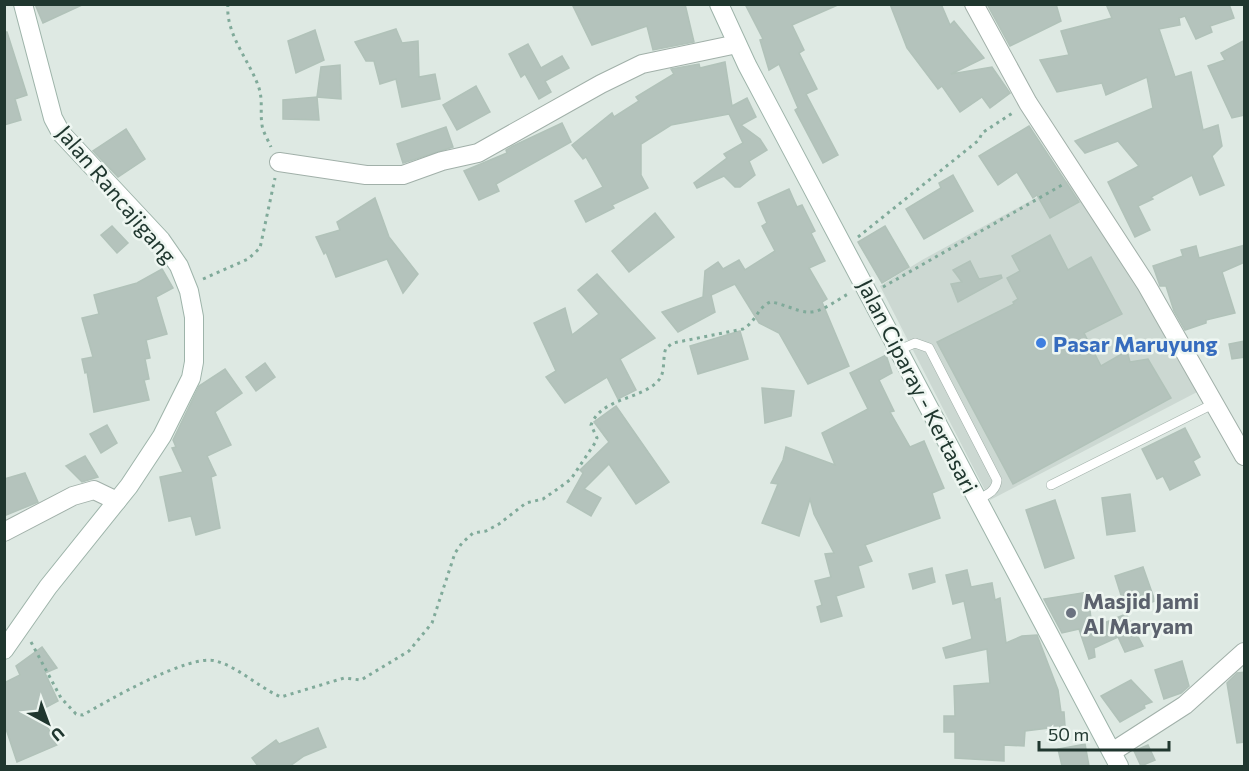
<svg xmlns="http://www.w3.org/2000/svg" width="1249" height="771" viewBox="0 0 1249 771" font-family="Commissioner,sans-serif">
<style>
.built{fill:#ccd8d2}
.building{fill:#b4c3bc;stroke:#b1c2b9;stroke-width:1.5}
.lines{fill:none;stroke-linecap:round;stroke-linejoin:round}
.lane-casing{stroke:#a1b0a9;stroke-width:10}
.street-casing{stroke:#a1b0a9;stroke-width:20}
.secondary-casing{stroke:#9eb4aa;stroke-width:20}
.path{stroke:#80aa9a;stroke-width:3;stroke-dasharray:3 4.5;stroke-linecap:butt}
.lane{stroke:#fff;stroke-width:9}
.street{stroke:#fff;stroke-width:18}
.secondary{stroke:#fff;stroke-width:18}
.shop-dot{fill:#3f7fe0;stroke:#eef6f1;stroke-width:2}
.worship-dot{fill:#6b7280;stroke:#eef6f1;stroke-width:2}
.labels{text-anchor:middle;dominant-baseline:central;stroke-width:5;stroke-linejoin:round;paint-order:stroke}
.street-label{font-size:22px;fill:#20372f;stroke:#eef6f1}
.shop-label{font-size:22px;font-weight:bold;fill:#366cbe;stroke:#eef6f1;text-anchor:start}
.worship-label{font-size:22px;font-weight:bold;fill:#5b616d;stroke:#eef6f1;text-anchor:start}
</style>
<rect width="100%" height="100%" fill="#dee9e3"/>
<path class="built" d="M 1074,177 L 1199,391 L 990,500 L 880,286 L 922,260 Z"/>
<g class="building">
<path d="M 35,4 L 84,4 L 43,23 Z"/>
<path d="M 572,4 L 685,4 L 694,42 L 653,50 L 647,26 L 592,45 Z"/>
<path d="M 745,4 L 840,4 L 792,25 L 804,50 L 799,53 L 817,89 L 806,94 L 838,155 L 823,163 L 795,110 L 798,108 L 779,64 L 769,70 L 760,40 L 763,39 Z"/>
<path d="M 890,4 L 941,4 L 950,25 L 954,21 L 984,58 L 951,74 L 992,67 L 1010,93 L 990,108 L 982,97 L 960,112 L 942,86 L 938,89 L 907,48 Z"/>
<path d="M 987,4 L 1056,4 L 1061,21 L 1010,46 Z"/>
<path d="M 1106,4 L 1229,4 L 1234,18 L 1210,26 L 1212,32 L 1196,39 L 1185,16 L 1179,18 L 1180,25 L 1159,29 L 1175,77 L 1191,72 L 1203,130 L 1218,125 L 1222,146 L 1212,156 L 1224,185 L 1200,195 L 1192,175 L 1151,197 L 1153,199 L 1138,206 L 1150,230 L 1135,237 L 1108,182 L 1139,166 L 1118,141 L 1085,153 L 1075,141 L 1153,108 L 1147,77 L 1106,95 L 1102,83 L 1057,92 L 1040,60 L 1069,55 L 1061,31 L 1112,18 Z"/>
<path d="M 396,29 L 402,43 L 418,41 L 419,77 L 435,74 L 440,99 L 402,107 L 396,79 L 380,84 L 374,61 L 366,61 L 355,42 Z"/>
<path d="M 315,30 L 324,60 L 296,73 L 288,41 Z"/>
<path d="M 4,32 L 7,32 L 27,95 L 15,99 L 21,120 L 4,125 Z"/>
<path d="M 1245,40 L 1245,115 L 1232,118 L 1208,66 L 1225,60 L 1221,53 Z"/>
<path d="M 528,44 L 541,68 L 562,56 L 569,68 L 545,81 L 551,92 L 539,99 L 525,74 L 521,77 L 509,54 Z"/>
<path d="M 725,62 L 732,106 L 747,98 L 756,117 L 741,125 L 760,139 L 767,150 L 749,161 L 755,175 L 740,187 L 735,187 L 724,176 L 697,188 L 694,183 L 727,158 L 724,154 L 743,143 L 729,114 L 671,125 L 641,144 L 641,175 L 648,188 L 612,205 L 614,208 L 586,222 L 575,201 L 603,187 L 586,157 L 583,159 L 572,145 L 612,113 L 614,117 L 639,101 L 636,97 L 674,74 L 671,69 L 699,64 L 700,68 Z"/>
<path d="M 340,65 L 341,99 L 317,97 L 321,67 Z"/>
<path d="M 476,86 L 490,112 L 457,130 L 443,105 Z"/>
<path d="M 317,97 L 319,120 L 283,119 L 283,100 Z"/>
<path d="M 562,123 L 571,142 L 496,184 L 499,191 L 479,200 L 464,171 L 507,153 L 506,150 L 513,146 Z"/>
<path d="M 1029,126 L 1079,202 L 1050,218 L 1037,195 L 1033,198 L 1017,172 L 998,185 L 979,156 Z"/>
<path d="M 446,127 L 453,147 L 403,163 L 397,144 Z"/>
<path d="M 126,129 L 145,159 L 118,177 L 93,151 Z"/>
<path d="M 953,175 L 973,211 L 924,239 L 906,209 L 941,188 L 939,183 Z"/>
<path d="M 789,189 L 797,207 L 802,205 L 815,231 L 811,233 L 825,261 L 809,268 L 827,299 L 822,302 L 849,366 L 808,384 L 779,333 L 759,323 L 735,284 L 711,295 L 715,312 L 678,332 L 662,312 L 703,297 L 705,271 L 718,262 L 723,269 L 739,260 L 745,270 L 775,251 L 762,226 L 767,223 L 758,203 Z"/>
<path d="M 375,198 L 389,237 L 418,274 L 403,293 L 387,259 L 336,277 L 326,252 L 324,254 L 316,237 L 340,230 L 337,222 Z"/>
<path d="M 655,213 L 674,237 L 629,272 L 612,251 Z"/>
<path d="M 112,226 L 128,243 L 117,253 L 101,235 Z"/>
<path d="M 885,226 L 909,267 L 882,283 L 858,242 Z"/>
<path d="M 1050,235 L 1068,270 L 1091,257 L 1122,314 L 1084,333 L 1101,366 L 1127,351 L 1130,362 L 1148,359 L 1171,398 L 1013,484 L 937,342 L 1014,304 L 1013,302 L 1018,299 L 1007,278 L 1020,271 L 1012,256 Z"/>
<path d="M 1245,245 L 1245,262 L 1222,272 L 1235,313 L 1206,320 L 1206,323 L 1185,330 L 1174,311 L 1166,286 L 1160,286 L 1153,266 L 1183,256 L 1181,250 L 1196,246 L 1199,258 Z"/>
<path d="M 970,261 L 979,279 L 1001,275 L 1002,278 L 958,302 L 951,284 L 962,282 L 953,270 Z"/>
<path d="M 162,269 L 173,288 L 156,297 L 167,334 L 146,340 L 150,358 L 145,359 L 149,379 L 144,380 L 149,400 L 94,412 L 87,372 L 85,373 L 82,359 L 93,357 L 82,318 L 99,314 L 94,295 L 137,283 Z"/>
<path d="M 597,274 L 655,338 L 620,359 L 636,390 L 618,399 L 607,377 L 565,403 L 546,377 L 556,371 L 534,323 L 565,308 L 572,335 L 599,314 L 578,290 Z"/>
<path d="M 740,331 L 748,359 L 698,374 L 690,346 Z"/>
<path d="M 1245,341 L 1245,357 L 1232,359 L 1229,344 Z"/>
<path d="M 886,355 L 892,373 L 879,380 L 894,411 L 890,412 L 910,447 L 924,441 L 944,488 L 932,493 L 940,518 L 865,545 L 872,561 L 858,566 L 864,587 L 836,596 L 842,616 L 821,622 L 817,607 L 822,605 L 815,581 L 831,577 L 825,554 L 834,553 L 814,514 L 810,499 L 799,536 L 762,523 L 778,484 L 771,483 L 783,460 L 786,447 L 835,465 L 822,433 L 868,409 L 850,373 Z"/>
<path d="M 265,363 L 275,377 L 256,391 L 246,377 Z"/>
<path d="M 225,369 L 242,393 L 215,412 L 231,445 L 207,456 L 216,475 L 211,477 L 220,528 L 196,535 L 191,516 L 169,521 L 160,477 L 183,472 L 172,448 L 176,447 L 173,440 L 199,386 Z"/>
<path d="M 762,388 L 794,391 L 791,416 L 765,423 Z"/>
<path d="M 616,406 L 669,482 L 636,504 L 609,464 L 584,489 L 601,498 L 591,516 L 567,502 L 583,473 L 580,470 L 609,442 L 594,422 Z"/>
<path d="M 107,425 L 117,443 L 101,453 L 90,434 Z"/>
<path d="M 1185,428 L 1200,457 L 1193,461 L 1200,475 L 1170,490 L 1163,476 L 1157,479 L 1142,449 Z"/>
<path d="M 85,456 L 98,477 L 82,482 L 66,466 Z"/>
<path d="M 25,473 L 38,502 L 4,516 L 4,479 Z"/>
<path d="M 1130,494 L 1135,531 L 1107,535 L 1102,498 Z"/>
<path d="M 1055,500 L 1074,558 L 1045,568 L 1026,510 Z"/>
<path d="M 1143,567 L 1155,601 L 1126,611 L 1115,576 Z"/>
<path d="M 932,568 L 935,582 L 913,589 L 909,574 Z"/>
<path d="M 967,570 L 971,587 L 992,583 L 995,600 L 1000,598 L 1006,643 L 1022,636 L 1037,635 L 1058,690 L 1061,712 L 1064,712 L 1065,726 L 1025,731 L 1024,746 L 1004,745 L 1004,761 L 955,758 L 955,732 L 944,732 L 944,716 L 955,716 L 954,686 L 990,683 L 987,649 L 946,658 L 943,648 L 972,639 L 964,601 L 953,604 L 946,575 Z"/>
<path d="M 1088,592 L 1092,628 L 1126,614 L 1143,646 L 1125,652 L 1118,637 L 1094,648 L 1095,657 L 1089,659 L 1079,629 L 1062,633 L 1044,599 Z"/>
<path d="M 42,647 L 57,668 L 45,673 L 58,701 L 39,711 L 57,745 L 17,762 L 4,723 L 4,683 L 20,675 L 16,666 Z"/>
<path d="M 1182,661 L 1189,686 L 1181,693 L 1164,699 L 1155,670 Z"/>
<path d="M 1245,672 L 1245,742 L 1237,743 L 1227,683 L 1237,673 Z"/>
<path d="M 1131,680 L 1152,702 L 1144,705 L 1145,708 L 1120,722 L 1101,696 Z"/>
<path d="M 318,728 L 326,747 L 304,756 L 290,766 L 258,766 L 252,758 L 276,740 L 279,744 Z"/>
<path d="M 1085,744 L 1089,766 L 1062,766 L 1058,749 Z"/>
<path d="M 1148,745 L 1155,760 L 1141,766 L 1134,751 Z"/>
</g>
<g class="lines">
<g class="lane-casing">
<g id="lane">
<path d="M 899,350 L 915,343 L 929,348 L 997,480 C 996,492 986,495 977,500"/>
<path d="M 1051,485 L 1213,404"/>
</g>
</g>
<g class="street-casing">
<g id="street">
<path d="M 974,4 L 1028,103 L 1146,284 L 1244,456"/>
<path d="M 279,162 L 366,175 L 403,175 L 442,161 L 478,153 L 601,84 L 642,64 L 737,44"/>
<path d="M 4,532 L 73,496 L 94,490 L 117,501"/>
<path d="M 1112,752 L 1185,705 L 1244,652"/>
</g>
</g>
<g class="secondary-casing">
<g id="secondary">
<path d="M 719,4 L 747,65 L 1119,766"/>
<path d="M 4,650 L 48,587 L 129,486 L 162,436 L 191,378 L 194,362 L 194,317 L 189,291 L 179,266 L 161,240 L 61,133 L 53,118 L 23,4"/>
</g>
</g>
<g class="path">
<path d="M 228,4 C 225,34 250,61 259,88 C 263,101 260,112 262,125 C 263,132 268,140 271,147"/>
<path d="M 858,237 L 979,140 L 982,133 L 1014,112"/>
<path d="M 203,279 L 248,259 L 260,248 L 275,178"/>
<path d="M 883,287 L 1062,185"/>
<path d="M 31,642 L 61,698 L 76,714 L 83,715 C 107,701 190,653 216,661 C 240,668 258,687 281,697 L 344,678 L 361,680 L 409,651 L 432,623 L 455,553 L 462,543 L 473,533 L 486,531 L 499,524 L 526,503 L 543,499 L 559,488 L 571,479 L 595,443 L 597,438 L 591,425 C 601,398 640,400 658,381 C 666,373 662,358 666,348 L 673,343 L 743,329 C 756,322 757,308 770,302 C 782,303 798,312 808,312 C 821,313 837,300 848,294"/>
</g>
<use href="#lane" class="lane"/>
<use href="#street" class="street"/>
<use href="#secondary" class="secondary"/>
</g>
<circle class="shop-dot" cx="1041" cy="343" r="6"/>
<circle class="worship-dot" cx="1071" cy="613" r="6"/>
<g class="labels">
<g class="street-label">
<text transform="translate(117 194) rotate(50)">Jalan Rancajigang</text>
<text transform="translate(918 386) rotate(63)">Jalan Ciparay - Kertasari</text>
</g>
<g class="shop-label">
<text x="1053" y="343">Pasar Maruyung</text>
</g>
<g class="worship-label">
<text x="1083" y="600">Masjid Jami<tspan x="1083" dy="25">Al Maryam</tspan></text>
</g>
</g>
<rect width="1249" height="771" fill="none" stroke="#20372f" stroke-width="12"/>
<g transform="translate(48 723) rotate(139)" stroke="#eef6f1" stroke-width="4.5" paint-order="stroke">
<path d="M0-4.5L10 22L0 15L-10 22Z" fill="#20372f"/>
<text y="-9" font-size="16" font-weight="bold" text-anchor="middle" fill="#20372f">U</text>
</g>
<path d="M1039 741v9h130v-9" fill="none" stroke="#20372f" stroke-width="3"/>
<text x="1048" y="741" font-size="18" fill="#20372f" stroke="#eef6f1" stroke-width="4.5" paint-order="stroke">50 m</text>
</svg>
